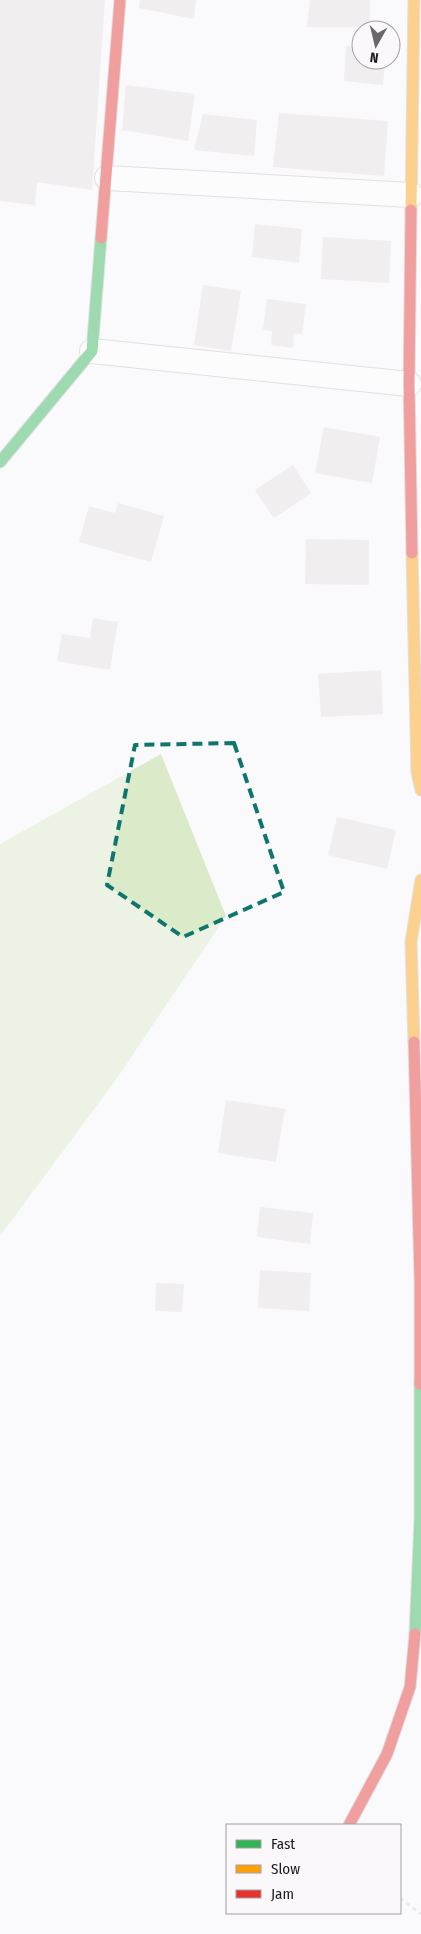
<svg xmlns="http://www.w3.org/2000/svg" width="421" height="1934" viewBox="0 0 421 1934" font-family="'Fira Sans Condensed',sans-serif">
<style>
.green{fill:#dbebca}
.building{fill:#e6dfdf}
.lines{fill:none;stroke-linecap:round;stroke-linejoin:round}
.street-casing{stroke:#c2bfc4;stroke-width:26}
.fast-casing{stroke:#c2bfc4;stroke-width:13}
.slow-casing{stroke:#c2bfc4;stroke-width:13}
.jam-casing{stroke:#c2bfc4;stroke-width:13}
.path{stroke:#d5d4d5;stroke-width:3;stroke-dasharray:4 4;stroke-linecap:butt}
.street{stroke:#fefefe;stroke-width:24}
.fast{stroke:#30b455;stroke-width:11}
.slow{stroke:#ff9f0a;stroke-width:11}
.jam{stroke:#e5322d;stroke-width:11}
.marked{fill:none;stroke:#0f766e;stroke-width:4;stroke-dasharray:10 6;stroke-linejoin:round}
</style>
<rect width="100%" height="100%" fill="#faf9fb"/>
<path class="green" d="M 161,754 L 226,916 L 115,1081 L 0,1236 L 0,844 Z"/>
<g class="building">
<path d="M 0,0 L 105,0 L 92,190 L 37,182 L 35,205 L 0,201 Z"/>
<path d="M 140,0 L 196,0 L 194,19 L 139,8 Z"/>
<path d="M 310,0 L 370,0 L 370,27 L 307,27 Z"/>
<path d="M 346,46 L 361,47 L 361,60 L 385,60 L 383,85 L 344,81 Z"/>
<path d="M 126,85 L 195,94 L 188,141 L 122,130 Z"/>
<path d="M 279,113 L 388,121 L 384,176 L 273,167 Z"/>
<path d="M 203,114 L 257,120 L 254,156 L 194,150 Z"/>
<path d="M 255,224 L 302,229 L 299,263 L 252,257 Z"/>
<path d="M 323,237 L 391,241 L 389,283 L 321,279 Z"/>
<path d="M 203,285 L 241,291 L 231,351 L 194,345 Z"/>
<path d="M 267,299 L 306,304 L 302,334 L 294,333 L 293,348 L 271,345 L 272,331 L 263,330 Z"/>
<path d="M 324,427 L 380,437 L 372,483 L 315,473 Z"/>
<path d="M 293,465 L 311,493 L 274,518 L 255,490 Z"/>
<path d="M 118,503 L 164,516 L 151,562 L 79,542 L 89,506 L 115,513 Z"/>
<path d="M 306,539 L 369,540 L 369,585 L 305,584 Z"/>
<path d="M 93,618 L 118,622 L 110,670 L 57,661 L 62,634 L 90,638 Z"/>
<path d="M 381,670 L 383,714 L 321,717 L 318,674 Z"/>
<path d="M 337,817 L 396,830 L 387,869 L 328,855 Z"/>
<path d="M 226,1100 L 285,1109 L 276,1162 L 218,1153 Z"/>
<path d="M 260,1207 L 313,1213 L 310,1244 L 257,1237 Z"/>
<path d="M 260,1270 L 311,1273 L 309,1311 L 258,1308 Z"/>
<path d="M 156,1283 L 184,1284 L 182,1312 L 155,1311 Z"/>
</g>
<g class="lines">
<g class="street-casing">
<g id="street">
<path d="M 107,178 L 411,195"/>
<path d="M 92,351 L 409,384"/>
</g>
</g>
<g class="fast-casing">
<g id="fast">
<path d="M 0,462 L 92,351 L 101,238"/>
<path d="M 415,1634 L 420,1519 L 420,1384"/>
</g>
</g>
<g class="slow-casing">
<g id="slow">
<path d="M 411,210 L 414,0"/>
<path d="M 412,553 L 417,772 L 421,790"/>
<path d="M 414,1042 L 411,942 L 421,880"/>
</g>
</g>
<g class="jam-casing">
<g id="jam">
<path d="M 411,210 L 409,384 L 412,553"/>
<path d="M 101,238 L 120,0"/>
<path d="M 414,1042 L 420,1281 L 420,1384"/>
<path d="M 349,1825 L 387,1754 L 410,1687 L 415,1634"/>
</g>
</g>
<path class="path" d="M 400,1898 L 421,1914"/>
<use href="#street" class="street"/>
<use href="#fast" class="fast"/>
<use href="#slow" class="slow"/>
<use href="#jam" class="jam"/>
</g>
<path d="M0 0H421V1934H0ZM 234,743 L 284,892 L 183,937 L 107,885 L 135,745 Z" fill="#faf9fb" fill-opacity=".55" fill-rule="evenodd"/>
<path class="marked" d="M 234,743 L 284,892 L 183,937 L 107,885 L 135,745 Z"/>
<rect x="226" y="1824" width="175" height="90" fill="#fbf8fc" stroke="#a39fa4"/>
<rect x="236" y="1840" width="25" height="8" fill="#30b455" stroke="#a39fa4"/>
<text x="271" y="1849" font-size="15" fill="#1e1921">Fast</text>
<rect x="236" y="1865" width="25" height="8" fill="#ff9f0a" stroke="#a39fa4"/>
<text x="271" y="1874" font-size="15" fill="#1e1921">Slow</text>
<rect x="236" y="1890" width="25" height="8" fill="#e5322d" stroke="#a39fa4"/>
<text x="271" y="1899" font-size="15" fill="#1e1921">Jam</text>
<g transform="translate(376 45) rotate(188)"><circle r="24" fill="#fbf8fc" stroke="#a39fa4"/>
<path d="M0-4L9 19L0 12L-9 19Z" fill="#6b676d"/>
<text y="-8" font-size="14" font-weight="bold" text-anchor="middle" fill="#1e1921">N</text>
</g>
</svg>
